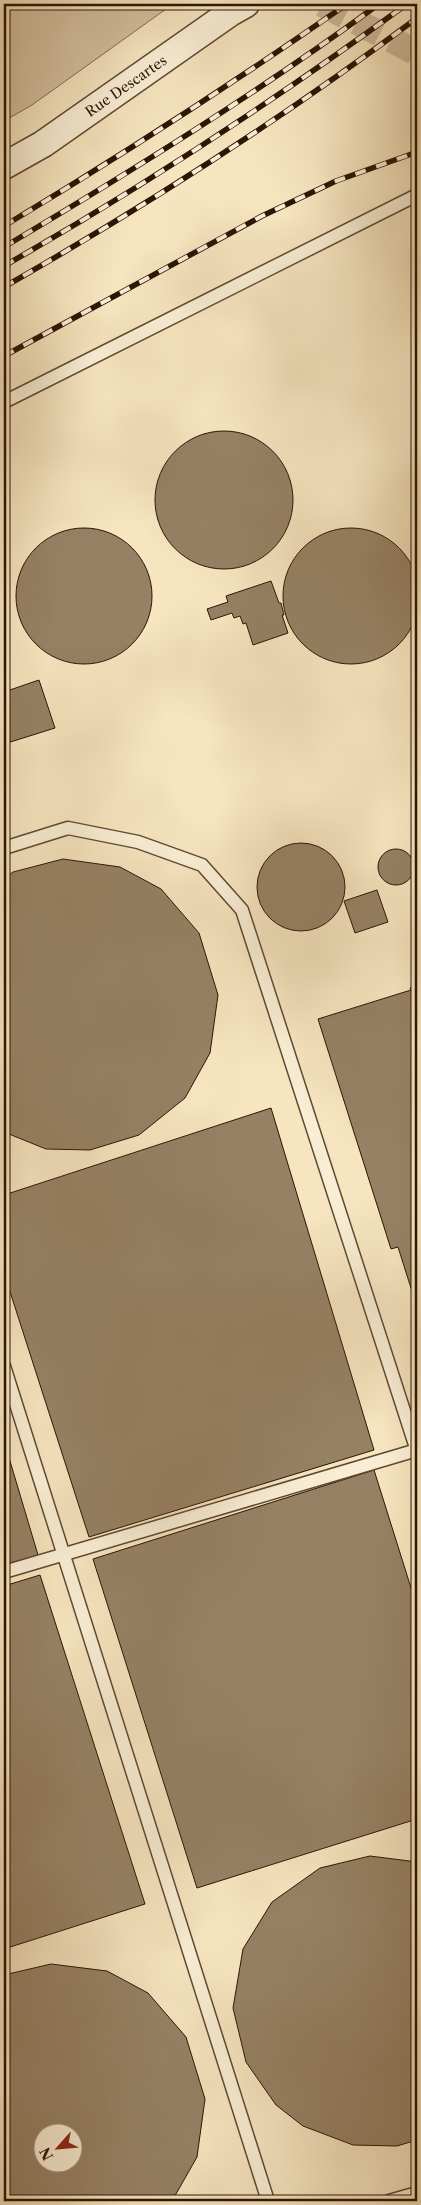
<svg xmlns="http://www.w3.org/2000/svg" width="421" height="2205" viewBox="0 0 421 2205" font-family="'Libre Caslon Text',serif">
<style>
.green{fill:#d4c19f;stroke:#806a52}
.building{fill:#968165;stroke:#2d1404;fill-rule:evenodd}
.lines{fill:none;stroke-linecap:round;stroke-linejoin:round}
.street-tunnel{stroke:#cebb9a;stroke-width:26;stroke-dasharray:26 13;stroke-linecap:butt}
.lane-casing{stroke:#5f4833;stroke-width:15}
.street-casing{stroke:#5f4833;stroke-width:29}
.lane{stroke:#f9eed5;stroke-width:12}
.street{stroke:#f9eed5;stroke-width:26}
.rail-casing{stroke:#2d1404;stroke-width:5.5}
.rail{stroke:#f9eed5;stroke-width:4;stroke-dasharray:11;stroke-linecap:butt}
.labels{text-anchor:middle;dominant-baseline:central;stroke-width:5;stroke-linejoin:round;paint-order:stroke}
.street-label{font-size:14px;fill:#2d1404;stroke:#f9eed5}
</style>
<rect width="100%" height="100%" fill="#f6e5bf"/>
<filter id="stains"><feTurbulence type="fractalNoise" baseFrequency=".004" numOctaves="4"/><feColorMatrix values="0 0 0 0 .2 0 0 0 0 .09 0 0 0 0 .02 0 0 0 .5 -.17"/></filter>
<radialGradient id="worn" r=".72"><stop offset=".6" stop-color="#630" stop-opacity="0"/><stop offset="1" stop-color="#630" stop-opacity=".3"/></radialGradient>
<path class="green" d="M 4,4 L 173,4 L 32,105 L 4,121 Z"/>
<g class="building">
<circle cx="224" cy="500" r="69"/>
<circle cx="351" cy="596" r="68"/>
<circle cx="84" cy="596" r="68"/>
<path d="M 271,581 L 279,603 L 281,603 L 284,615 L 282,615 L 288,633 L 253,645 L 246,623 L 243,624 L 240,616 L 234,618 L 232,613 L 211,620 L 207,609 L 228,602 L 226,596 Z"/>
<path d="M 39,680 L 55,728 L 4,744 L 4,692 Z"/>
<circle cx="301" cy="887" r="44"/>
<circle cx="396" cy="867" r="18"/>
<path d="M 63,859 L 120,867 L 161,889 L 199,933 L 218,995 L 210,1053 L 185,1098 L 139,1135 L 90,1150 L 46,1149 L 4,1132 L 4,879 L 13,872 Z"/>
<path d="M 377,890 L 388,922 L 355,933 L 344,901 Z"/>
<path d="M 417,986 L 417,1307 L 398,1247 L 391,1249 L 318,1019 L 411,990 L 410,988 Z"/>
<path d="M 271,1108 L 374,1450 L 89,1537 L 4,1273 L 4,1195 Z"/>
<path d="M 4,1441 L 38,1555 L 4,1565 Z"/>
<path d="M 374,1470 L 417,1607 L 417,1819 L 197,1888 L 93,1559 Z"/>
<path d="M 40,1575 L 145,1904 L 4,1949 L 4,1586 Z"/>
<path d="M 370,1856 L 417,1862 L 417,2140 L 397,2146 L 353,2145 L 303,2126 L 276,2105 L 246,2062 L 233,2008 L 243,1949 L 272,1902 L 320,1868 Z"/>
<path d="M 51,1964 L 107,1971 L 148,1993 L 186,2037 L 205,2099 L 197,2157 L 172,2201 L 4,2201 L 4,1975 ZM 42,2132 L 72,2132 L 72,2162 L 42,2162 Z"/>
</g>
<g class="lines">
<path class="street-tunnel" d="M 322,4 L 417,53"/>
<g class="lane-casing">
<g id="lane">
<path d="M 4,402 L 417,195"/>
<path d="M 4,848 L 68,828 L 138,842 L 202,865 L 242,910 L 417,1451"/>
<path d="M 4,1366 L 268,2201"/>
<path d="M 4,1572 L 417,1450"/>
<path d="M 389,2201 L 417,2193"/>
</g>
</g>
<g class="street-casing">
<path id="street" d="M 4,166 L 43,144 L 230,13 L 246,4"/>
</g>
<use href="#lane" class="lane"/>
<use href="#street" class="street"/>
<g class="rail-casing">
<g id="rail">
<path d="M 4,226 C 121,156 235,82 347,4"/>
<path d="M 4,247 C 132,171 259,92 379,4"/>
<path d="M 4,266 C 143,187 278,98 407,4"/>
<path d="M 4,287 C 146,206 286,116 417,18"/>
<path d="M 4,356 L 262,216 L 336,181 L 417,152"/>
</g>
</g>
<use href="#rail" class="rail"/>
</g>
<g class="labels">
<g class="street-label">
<text transform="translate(126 86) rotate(-35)">Rue Descartes</text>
</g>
</g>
<rect width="421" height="2205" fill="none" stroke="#f6e5bf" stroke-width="20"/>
<rect x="5" y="5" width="411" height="2195" fill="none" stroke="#2d1404" stroke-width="2.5"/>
<rect x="10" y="10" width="401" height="2185" fill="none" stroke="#2d1404"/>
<g transform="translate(58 2148) rotate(243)"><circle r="24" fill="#f9eed5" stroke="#a79781"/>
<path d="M0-4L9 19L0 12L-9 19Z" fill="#8f2418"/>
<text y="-8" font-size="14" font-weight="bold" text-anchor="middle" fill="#2d1404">N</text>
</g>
<rect width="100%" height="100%" filter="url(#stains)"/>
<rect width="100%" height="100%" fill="url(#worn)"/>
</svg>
